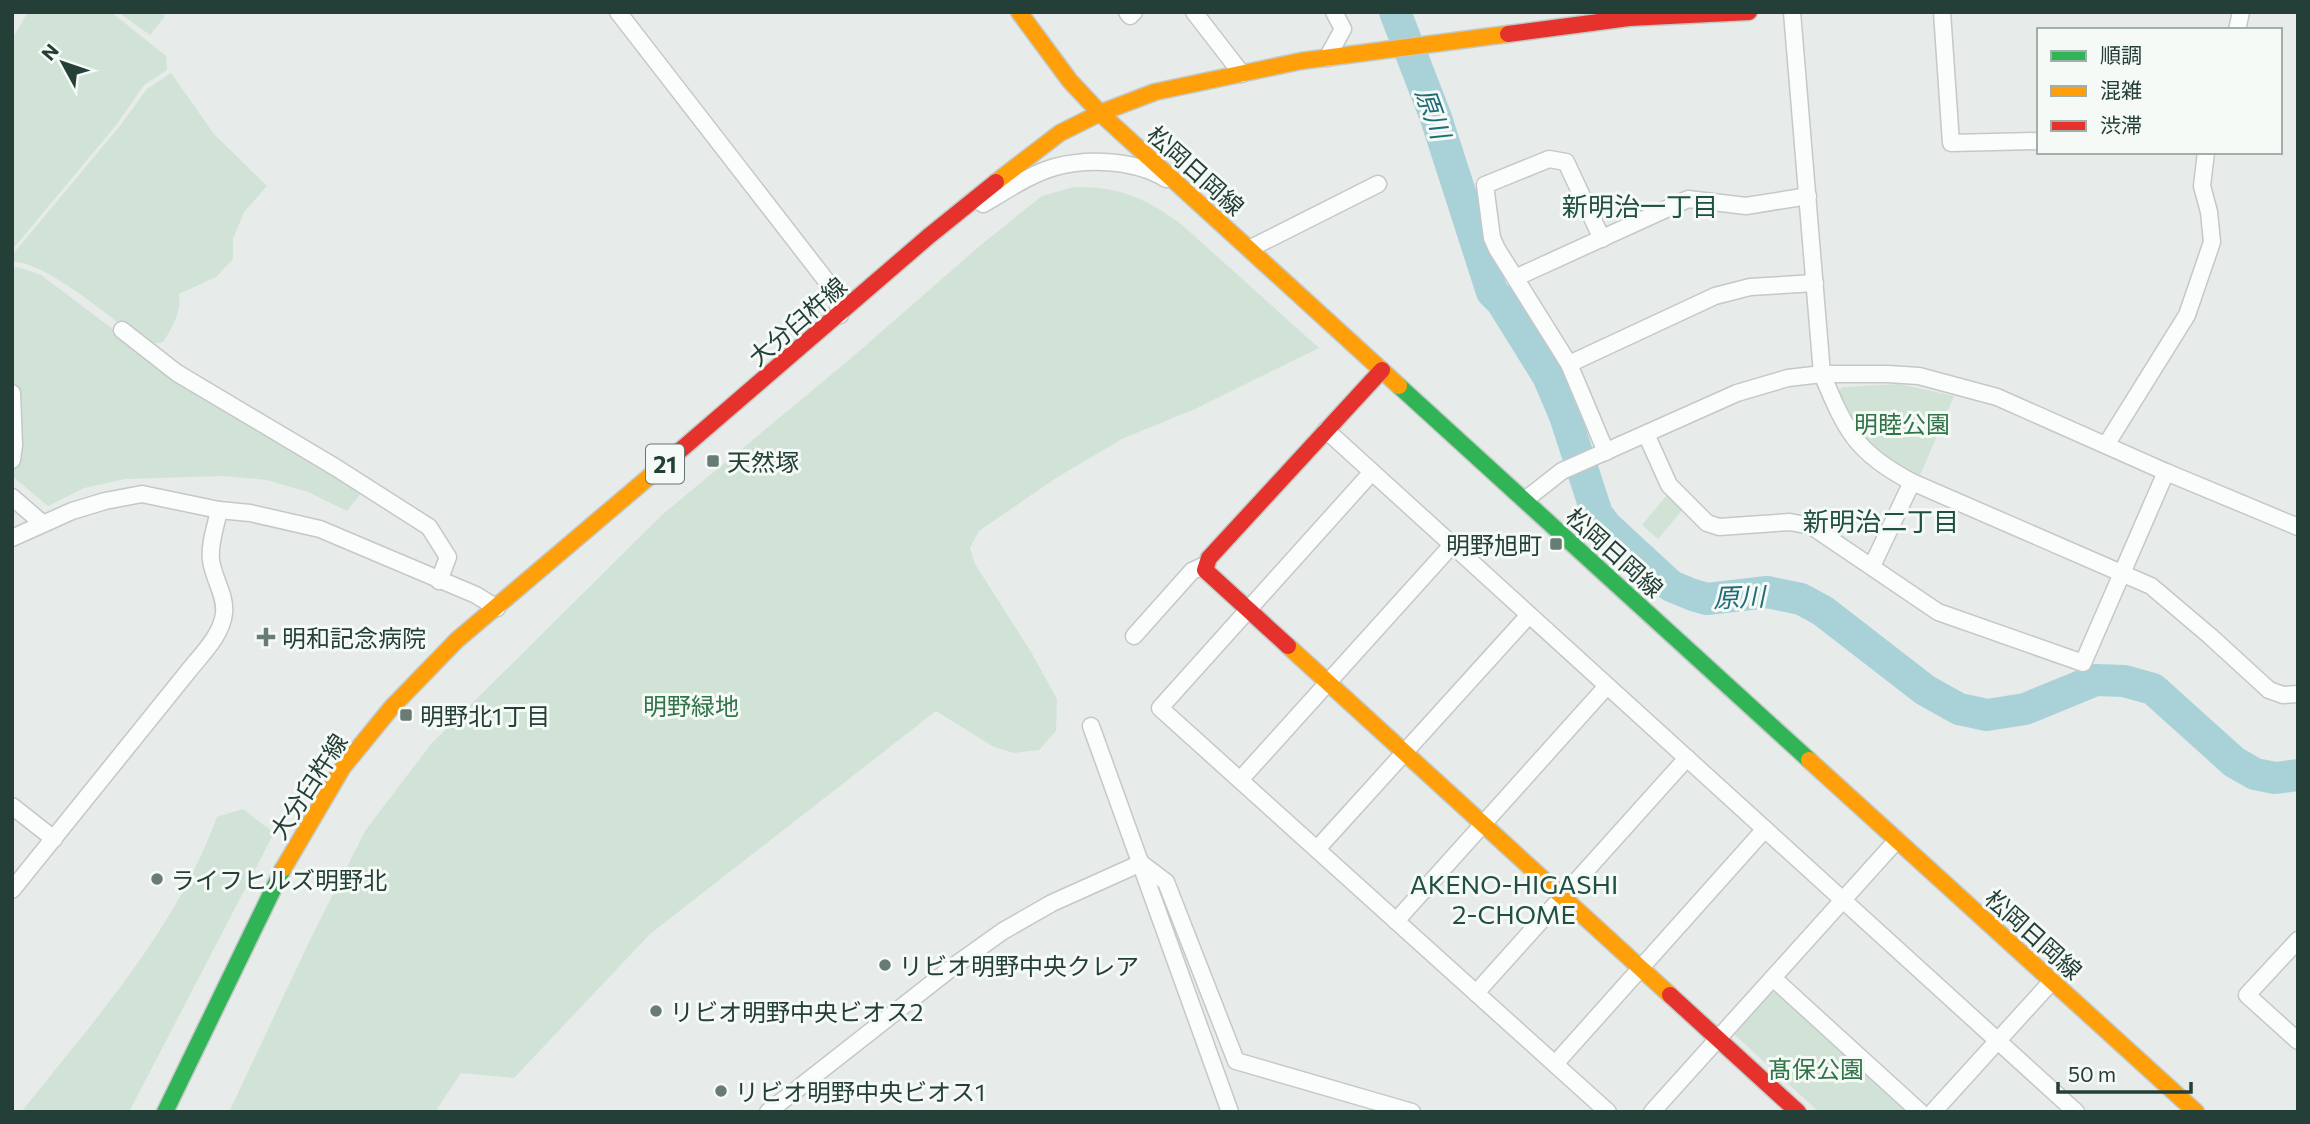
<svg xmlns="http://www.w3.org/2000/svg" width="2310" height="1124" viewBox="0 0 2310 1124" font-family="Commissioner,'Noto Sans JP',sans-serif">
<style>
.green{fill:#d1e3d6}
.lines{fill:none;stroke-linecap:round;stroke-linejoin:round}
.river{stroke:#a9d2d8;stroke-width:32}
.street-casing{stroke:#c4c8c6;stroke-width:19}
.fast-casing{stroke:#c2c9c6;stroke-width:19}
.slow-casing{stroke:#c2c9c6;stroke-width:19}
.jam-casing{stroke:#c2c9c6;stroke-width:19}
.street{stroke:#fbfcfc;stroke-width:16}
.fast{stroke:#30b455;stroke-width:16}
.slow{stroke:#ff9f0a;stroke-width:16}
.jam{stroke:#e5322d;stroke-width:16}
.poi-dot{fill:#687b75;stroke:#f5faf7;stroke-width:2.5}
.labels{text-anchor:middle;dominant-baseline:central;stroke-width:6;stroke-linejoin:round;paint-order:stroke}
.shield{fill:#f5faf7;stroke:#637771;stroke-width:2}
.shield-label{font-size:23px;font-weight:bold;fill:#243f37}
.street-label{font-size:24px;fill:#243f37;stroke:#f5faf7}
.park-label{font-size:24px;fill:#307448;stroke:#f5faf7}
.poi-label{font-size:24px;fill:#243f37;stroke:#f5faf7;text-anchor:start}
.water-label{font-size:26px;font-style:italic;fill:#206d79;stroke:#f5faf7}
.neighbourhood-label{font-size:26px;fill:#215043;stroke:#f5faf7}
</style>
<rect width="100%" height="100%" fill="#e7ebe9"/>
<g class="green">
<path d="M 28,12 L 111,12 L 166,56 L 167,70 L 144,85 L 117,124 L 12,250 L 12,39 Z"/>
<path d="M 118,12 L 160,12 L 165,16 L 150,35 Z"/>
<path d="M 171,73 L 214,134 L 267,186 L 244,212 L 233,239 L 233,259 L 216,277 L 179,294 C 182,312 172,328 163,342 L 146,345 C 119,324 44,259 12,262 L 12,255 L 119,127 L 147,89 Z"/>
<path d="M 1074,187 C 1120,187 1144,197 1181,224 L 1319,348 L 1197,408 L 1122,439 L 1056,478 L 979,531 L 970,548 L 975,564 L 1031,652 L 1057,699 L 1056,731 L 1039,750 L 1014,753 L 994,747 L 936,711 L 650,934 L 514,1078 L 461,1073 L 435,1112 L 229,1112 L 309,942 L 365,831 L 431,744 L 663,514 L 849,360 L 982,244 L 1042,196 Z"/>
<path d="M 18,267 L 41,275 L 175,376 L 362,492 L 347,511 L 308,492 L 267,480 L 224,476 L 125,479 L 84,488 L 48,506 L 12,476 L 12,268 Z"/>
<path d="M 1899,384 L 1954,396 L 1919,478 C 1890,461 1839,427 1838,391 L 1843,387 Z"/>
<path d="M 1667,495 L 1683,509 L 1658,539 L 1642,525 Z"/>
<path d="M 243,809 L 274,833 L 129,1112 L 21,1112 C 95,1020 176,929 217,817 Z"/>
<path d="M 1771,992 L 1781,994 L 1911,1112 L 1819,1112 L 1734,1034 Z"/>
</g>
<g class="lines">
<path class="river" d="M 1395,12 L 1436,118 L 1492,292 L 1502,302 L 1548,376 L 1565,416 L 1597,514 L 1606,526 L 1671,586 L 1693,595 L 1707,599 L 1767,592 L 1801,599 L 1823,611 L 1925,690 L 1959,709 L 1987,715 L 2025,709 L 2096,680 L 2124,681 L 2153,689 L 2234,762 L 2255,774 L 2275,778 L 2298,775"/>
<g class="street-casing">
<g id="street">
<path d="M 618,12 L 835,292 L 840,315"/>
<path d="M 1127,12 L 1130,16 L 1134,12"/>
<path d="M 1194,12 L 1242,74"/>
<path d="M 1792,12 L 1822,374 C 1846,431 1856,453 1912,482 L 2151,586 L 2210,636 L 2269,690 L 2283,695 L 2298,694"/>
<path d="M 1942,12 L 1951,143 L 2039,141"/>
<path d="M 2237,30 L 2241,12"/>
<path d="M 1327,58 L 1343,29 L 1334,12"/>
<path d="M 983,204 C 1006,191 1030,174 1055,167 C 1088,158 1136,160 1166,179"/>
<path d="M 1602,239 L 1566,162 L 1549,159 L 1485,185 L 1492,238 L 1497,249 L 1569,364 L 1606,452"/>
<path d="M 1249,249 L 1378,184"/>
<path d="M 1515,278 L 1688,199 L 1746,206 L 1808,196"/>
<path d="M 122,330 L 177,373 L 335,467 L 429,527 L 448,557 L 439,581"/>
<path d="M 1569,364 L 1715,296 L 1750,287 L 1815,283"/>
<path d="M 12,393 L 14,445 L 12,460"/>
<path d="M 1326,430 L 2076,1112"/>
<path d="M 1646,434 L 1669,485 L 1707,523 L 1719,527 L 1790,522 L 1811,526 L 1938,612 L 2083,663 L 2166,472"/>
<path d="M 2106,445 L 2187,315 L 2212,242 L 2209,212 L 2202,186 L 2206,152"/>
<path d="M 1372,472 L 1160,708 L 1608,1112"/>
<path d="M 12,497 L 42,523"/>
<path d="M 1525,500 L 1562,471 L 1737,393 L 1788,378 L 1822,374 L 1888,374 L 1919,376 L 1997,397 L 2166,472 L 2298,527"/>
<path d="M 12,538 L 72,511 L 105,501 L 142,494 L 219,510 L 250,513 L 320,529 L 476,595 L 497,608"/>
<path d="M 1872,566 L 1912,482"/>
<path d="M 1134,636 L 1192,571 L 1205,565"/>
<path d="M 1091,726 L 1230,1112"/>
<path d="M 1240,780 L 1452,545"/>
<path d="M 12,806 L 54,839"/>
<path d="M 1317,849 L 1529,615"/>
<path d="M 1141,863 L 1166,882 L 1236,1061 L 1412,1112"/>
<path d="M 12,890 L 186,674 C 199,657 222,636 224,613 C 226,595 213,578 211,560 C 209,544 216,526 219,510"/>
<path d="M 1396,921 L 1607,686"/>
<path d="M 2298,940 L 2247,995 L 2298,1041"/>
<path d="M 1773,978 L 1920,1112"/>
<path d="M 1476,993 L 1687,758"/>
<path d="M 1555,1064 L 1765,829"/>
<path d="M 768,1112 L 954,966 L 1003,931 L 1052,903 L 1141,863"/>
<path d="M 1652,1112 L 1897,840"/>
<path d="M 1933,1112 L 2052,981"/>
</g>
</g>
<g class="fast-casing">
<g id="fast">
<path d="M 1399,386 L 1809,760"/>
<path d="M 165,1112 L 283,869"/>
</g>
</g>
<g class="slow-casing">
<g id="slow">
<path d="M 1019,12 L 1070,81 L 1100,113 L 1399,386"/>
<path d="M 996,182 L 1060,133 L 1100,113 L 1155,92 L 1301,61 L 1508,34"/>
<path d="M 1288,646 L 1670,995"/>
<path d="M 1809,760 L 2196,1112"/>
<path d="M 283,869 L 343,767 L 392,707 L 457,640 L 676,454"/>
</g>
</g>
<g class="jam-casing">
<g id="jam">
<path d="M 1508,34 L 1629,18 L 1749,12"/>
<path d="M 676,454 L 929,236 L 996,182"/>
<path d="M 1288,646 L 1205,570 L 1209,558 L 1382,370"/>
<path d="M 1670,995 L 1798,1112"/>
</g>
</g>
<use href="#street" class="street"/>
<use href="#fast" class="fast"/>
<use href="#slow" class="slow"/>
<use href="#jam" class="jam"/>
</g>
<g class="poi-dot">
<rect x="706" y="454" width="14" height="14" rx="3.5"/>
<rect x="1549" y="537" width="14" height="14" rx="3.5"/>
<path d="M262.5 626.5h7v7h7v7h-7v7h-7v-7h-7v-7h7z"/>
<rect x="399" y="708" width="14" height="14" rx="3.5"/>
<circle cx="157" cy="879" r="7"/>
<circle cx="885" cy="965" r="7"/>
<circle cx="656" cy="1011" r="7"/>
<circle cx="721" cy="1091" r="7"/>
</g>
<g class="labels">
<rect class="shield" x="646" y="444.5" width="38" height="39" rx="5"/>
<g class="shield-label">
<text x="665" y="464">21</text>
</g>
<g class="street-label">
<text transform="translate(1196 170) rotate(42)">松岡日岡線</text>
<text transform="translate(797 321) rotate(-41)">大分臼杵線</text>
<text transform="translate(1615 552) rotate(42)">松岡日岡線</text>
<text transform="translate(308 786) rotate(-57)">大分臼杵線</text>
<text transform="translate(2034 934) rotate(42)">松岡日岡線</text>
</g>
<g class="park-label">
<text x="1902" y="423">明睦公園</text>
<text x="691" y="705">明野緑地</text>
<text x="1816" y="1068">髙保公園</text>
</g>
<g class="poi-label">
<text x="727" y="461">天然塚</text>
<text x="1542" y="544" text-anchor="end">明野旭町</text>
<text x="282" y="637">明和記念病院</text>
<text x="420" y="715">明野北1丁目</text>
<text x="171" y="879">ライフヒルズ明野北</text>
<text x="899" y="965">リビオ明野中央クレア</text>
<text x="670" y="1011">リビオ明野中央ビオス2</text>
<text x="735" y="1091">リビオ明野中央ビオス1</text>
</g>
<g class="water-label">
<text transform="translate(1434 113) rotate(70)">原川</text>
<text transform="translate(1739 596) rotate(-2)">原川</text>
</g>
<g class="neighbourhood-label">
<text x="1640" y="205">新明治一丁目</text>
<text x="1881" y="520">新明治二丁目</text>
<text x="1514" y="883">AKENO-HIGASHI<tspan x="1514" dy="30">2-CHOME</tspan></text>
</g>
</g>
<rect width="2310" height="1124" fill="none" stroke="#243f37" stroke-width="28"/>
<rect x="2037" y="28" width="245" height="126" fill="#f5faf7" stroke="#a1afaa" stroke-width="2"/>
<rect x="2051" y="51" width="35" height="10" fill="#30b455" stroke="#a1afaa" stroke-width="2"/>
<text x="2100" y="63" font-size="21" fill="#243f37">順調</text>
<rect x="2051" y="86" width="35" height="10" fill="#ff9f0a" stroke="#a1afaa" stroke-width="2"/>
<text x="2100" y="98" font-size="21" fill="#243f37">混雑</text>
<rect x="2051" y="121" width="35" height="10" fill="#e5322d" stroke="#a1afaa" stroke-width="2"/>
<text x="2100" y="133" font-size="21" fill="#243f37">渋滞</text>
<g transform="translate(63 63) rotate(310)" stroke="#f5faf7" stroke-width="5" paint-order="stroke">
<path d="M0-5L12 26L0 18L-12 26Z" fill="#243f37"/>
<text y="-10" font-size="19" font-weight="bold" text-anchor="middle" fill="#243f37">N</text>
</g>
<path d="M2058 1082v10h133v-10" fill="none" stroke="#243f37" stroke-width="3.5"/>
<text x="2068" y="1082" font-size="21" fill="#243f37" stroke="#f5faf7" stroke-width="5" paint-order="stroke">50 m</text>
</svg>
